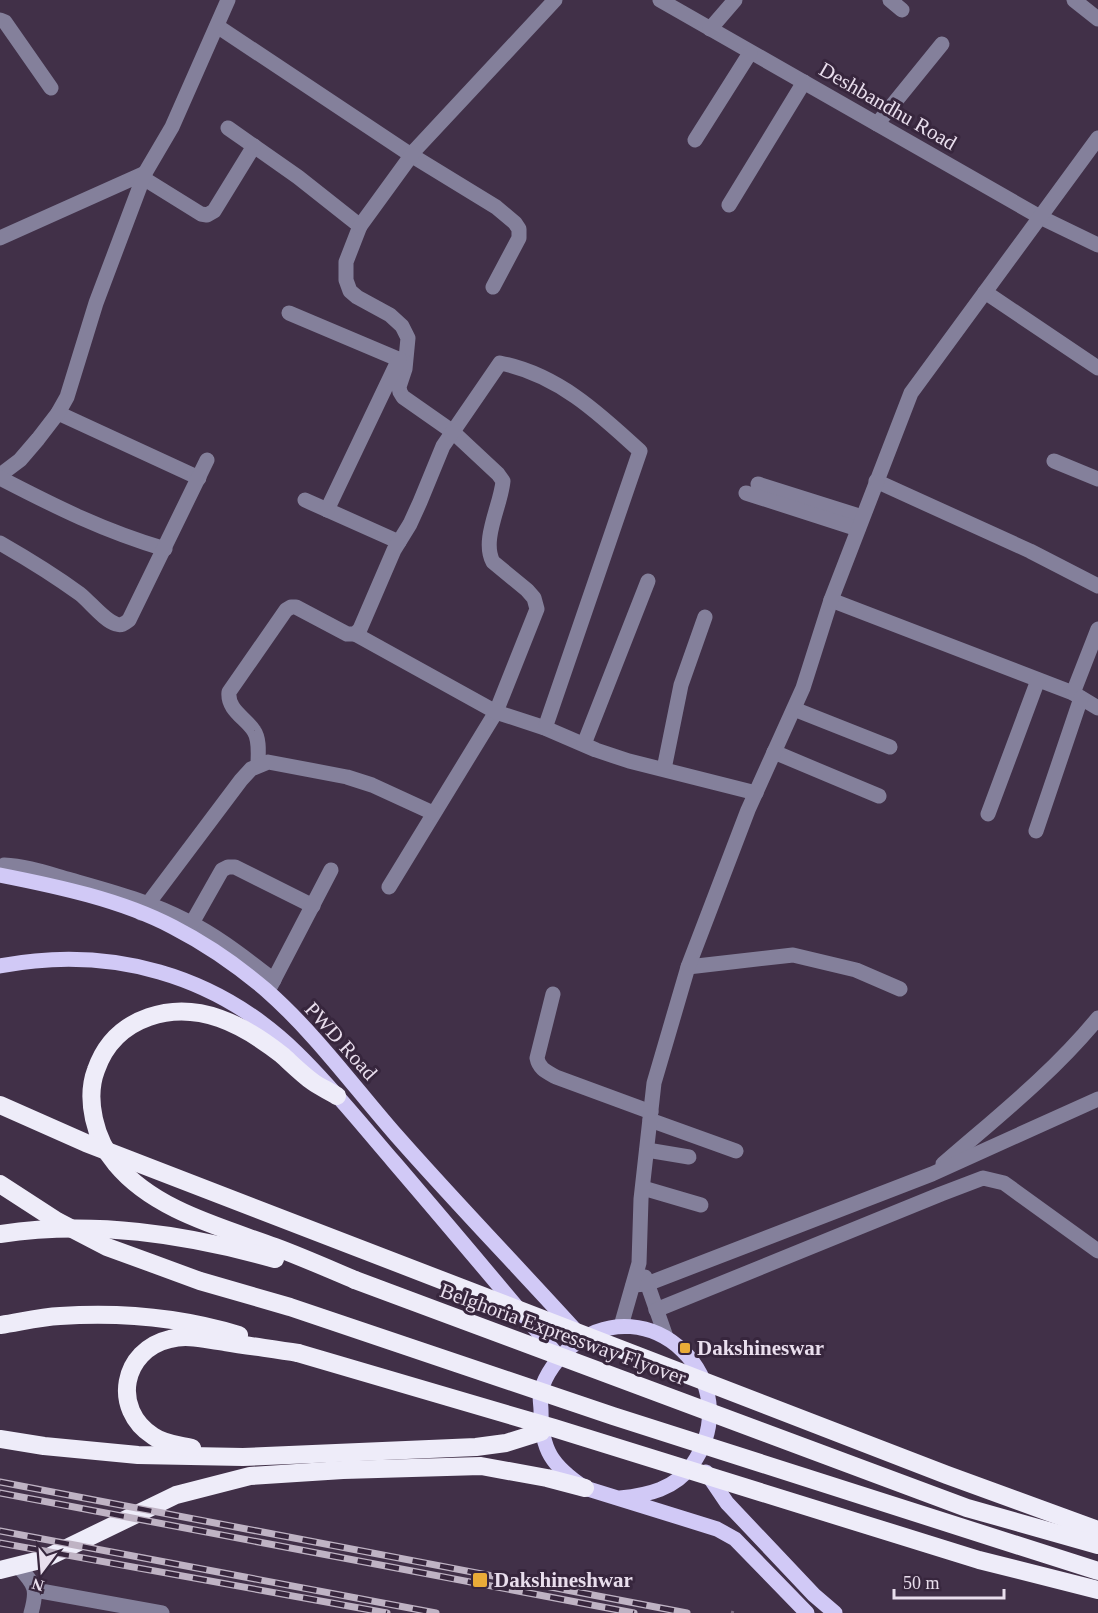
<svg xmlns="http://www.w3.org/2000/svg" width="1098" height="1613" viewBox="0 0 1098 1613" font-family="Georgia,serif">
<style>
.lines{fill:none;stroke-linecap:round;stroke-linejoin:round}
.path{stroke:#7b6c81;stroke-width:3;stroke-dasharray:3 3;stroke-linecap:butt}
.minor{stroke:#84809b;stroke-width:15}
.major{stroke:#d1c9f6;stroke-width:15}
.highway{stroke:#eeecf9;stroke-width:18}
.rail-casing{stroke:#bfb3c4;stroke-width:7}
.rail{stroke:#37263d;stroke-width:4.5;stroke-dasharray:14;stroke-linecap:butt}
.highway-bridge{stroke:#eeecf9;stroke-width:18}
.poi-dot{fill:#e9ab38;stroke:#37263d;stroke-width:2}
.labels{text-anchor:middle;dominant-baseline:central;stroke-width:6;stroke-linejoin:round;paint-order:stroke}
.street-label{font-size:21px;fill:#e9deed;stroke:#37263d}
.poi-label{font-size:21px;font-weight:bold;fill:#e9deed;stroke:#37263d;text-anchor:start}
</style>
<rect width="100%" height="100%" fill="#413048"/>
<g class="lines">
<path class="path" d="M 731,1612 L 734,1613"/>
<g class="minor">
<path d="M 660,0 L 1040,217 L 1098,245"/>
<path d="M 890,0 L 902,10"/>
<path d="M 1074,0 L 1098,19"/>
<path d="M 0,20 L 5,22 L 51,88"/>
<path d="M 217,26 L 411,155 L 496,207 L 515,223 L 519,229 L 519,238 L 493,287"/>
<path d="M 710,29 L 735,0"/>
<path d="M 877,124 L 942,44"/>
<path d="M 228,128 L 298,177 L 360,226 L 346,262 L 346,280 L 350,291 L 357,297 L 390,315 L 402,326 L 408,338 L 405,369 L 399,387 L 400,392 L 403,397 L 453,432 L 498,474 L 503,481 C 501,505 481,540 493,562 L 527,590 L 534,598 L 537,609 L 496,712 L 389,887"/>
<path d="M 695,140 L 750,53"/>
<path d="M 143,178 L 201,214 L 207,215 L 214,211 L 254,146"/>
<path d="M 729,205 L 804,82"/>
<path d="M 360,226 L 416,149 L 555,0"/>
<path d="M 0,238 L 145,173"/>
<path d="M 985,292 L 1098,368"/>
<path d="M 289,313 L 405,362"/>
<path d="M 58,413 L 199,478"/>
<path d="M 1054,461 L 1098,479"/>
<path d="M 0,475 L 20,460 L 38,439 L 58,413 L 67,397 L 96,303 L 145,173 L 172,127 L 228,0"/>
<path d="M 0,478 C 56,507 104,531 165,549"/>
<path d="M 876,481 L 1030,551 L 1098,586"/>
<path d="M 758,484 L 862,517"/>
<path d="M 746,493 L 858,529"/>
<path d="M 305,500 L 399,542"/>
<path d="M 327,510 L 399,359"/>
<path d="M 0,543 C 28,559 54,575 80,594 C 90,602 105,621 116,624 C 122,626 125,623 129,620 L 207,460"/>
<path d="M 831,600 L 1073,693 L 1098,708"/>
<path d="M 355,634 L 496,712 L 545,728 L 596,750 L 629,761 L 756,793"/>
<path d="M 1073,693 L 1098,629"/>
<path d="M 794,709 L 890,747"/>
<path d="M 584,744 L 648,581"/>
<path d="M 774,752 L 879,796"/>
<path d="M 258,765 C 258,754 260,740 254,731 C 246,718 227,710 229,692 L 286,610 L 291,607 L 296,607 L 347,634 L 355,634 L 360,629 L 394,550 L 410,524 L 420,502 L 443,446 L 500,363 C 557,374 599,413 640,451 L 545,728"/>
<path d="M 664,769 L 681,685 L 705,617"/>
<path d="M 988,814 L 1038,680"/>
<path d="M 1036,831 L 1081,698"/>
<path d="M 0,868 L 4,865 C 27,866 49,874 71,880 C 110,891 151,902 187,921 C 219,937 246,959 274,980"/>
<path d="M 141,913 L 241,780 L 251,769 L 268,762 L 347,777 L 372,785 L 433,813"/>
<path d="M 192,923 L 222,870 L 228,867 L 235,867 L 313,906"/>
<path d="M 688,967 L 793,955 L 856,970 L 900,989"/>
<path d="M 269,989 L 331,870"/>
<path d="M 553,994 L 537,1058 C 539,1069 547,1072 556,1077 L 651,1112"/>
<path d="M 650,1120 L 736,1151"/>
<path d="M 647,1150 L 689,1157"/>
<path d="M 943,1164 C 997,1117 1053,1073 1098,1018"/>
<path d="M 643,1188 L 701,1205"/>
<path d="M 645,1277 L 666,1337"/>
<path d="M 633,1285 L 647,1284 L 932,1174 L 1098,1099"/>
<path d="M 656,1310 L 941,1194 L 983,1178 L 1004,1183 L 1098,1251"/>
<path d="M 621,1326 L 639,1263 L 641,1199 L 654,1083 L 688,967 L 748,810 L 803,688 L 831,600 L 911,393 L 1098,138"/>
<path d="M 19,1567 C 35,1585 38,1589 31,1613"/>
<path d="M 35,1590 L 162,1613"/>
</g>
<g class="major">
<path d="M 0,875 C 56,886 122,900 173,927 C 206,944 238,966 266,990 C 315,1033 354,1087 396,1135 C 455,1202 517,1266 577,1332"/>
<path d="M 0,966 C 110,945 216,974 297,1053 C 332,1087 362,1125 394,1162 C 449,1226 504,1292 559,1357"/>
<path d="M 706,1472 L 727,1503 L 814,1595 L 835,1613"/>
<path d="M 620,1498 C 648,1495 675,1489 692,1465 C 751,1381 648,1283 571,1347 C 558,1357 545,1375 541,1391 C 539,1397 541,1404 541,1410 C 541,1450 552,1466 585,1488 L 717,1529 L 735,1539 L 807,1613"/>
</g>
<g class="highway">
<path d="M 337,1096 C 329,1091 320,1087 313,1082 C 302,1074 292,1064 282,1055 C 244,1025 198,1000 149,1017 C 123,1026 105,1044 96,1070 C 85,1099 95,1140 116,1164 C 154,1210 221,1227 275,1247 C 302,1257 329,1269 355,1280"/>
<path d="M 0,1234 C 93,1220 185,1234 275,1259"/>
<path d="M 0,1325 C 20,1322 40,1317 60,1316 C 120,1312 180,1317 239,1335"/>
<path d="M 0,1439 L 44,1446 L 138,1455 L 243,1457 L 476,1447 L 506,1443 L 541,1432"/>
<path d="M 192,1448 C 179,1445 164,1444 153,1436 C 111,1409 122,1350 170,1339 C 188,1334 207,1340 225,1342 C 249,1346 273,1349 298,1353"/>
<path d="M 0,1570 L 44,1559 L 176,1495 L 250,1476 L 343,1470 L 481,1466 L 547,1478 L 585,1488"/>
</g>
<g class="rail-casing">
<g id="rail">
<path d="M 0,1482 L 687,1613"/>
<path d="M 0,1493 L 634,1613"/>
<path d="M 0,1531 L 436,1613"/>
<path d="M 0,1543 L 387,1613"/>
</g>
</g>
<use href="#rail" class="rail"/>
<g class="highway-bridge">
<path d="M 0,1105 L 86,1143 L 947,1475 L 1098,1530"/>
<path d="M 0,1184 L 57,1221 L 107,1247 L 151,1263 L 200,1281 L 290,1307 L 613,1416 L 1098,1571"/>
<path d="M 355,1280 L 967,1508 L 1098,1545"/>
<path d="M 298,1353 L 554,1428 L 979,1560 L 1098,1590"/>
</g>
</g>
<g class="poi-dot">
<rect x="679" y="1342" width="12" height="12" rx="3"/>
<rect x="472" y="1572" width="16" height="16" rx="3"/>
</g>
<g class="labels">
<g class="street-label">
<text transform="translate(888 106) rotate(30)">Deshbandhu Road</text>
<text transform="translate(341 1041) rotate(48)">PWD Road</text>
<text transform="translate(563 1334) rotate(20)">Belghoria Expressway Flyover</text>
</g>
<g class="poi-label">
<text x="697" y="1348">Dakshineswar</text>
<text x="494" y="1580">Dakshineshwar</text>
</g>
</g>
<g transform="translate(42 1571) rotate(196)" stroke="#37263d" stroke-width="4.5" paint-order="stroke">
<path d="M0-4.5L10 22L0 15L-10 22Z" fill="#e9deed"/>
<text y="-9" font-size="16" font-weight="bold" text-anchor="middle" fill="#e9deed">N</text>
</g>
<path d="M894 1589v9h110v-9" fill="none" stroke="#e9deed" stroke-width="3"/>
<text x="903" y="1589" font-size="18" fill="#e9deed" stroke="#37263d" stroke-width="4.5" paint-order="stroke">50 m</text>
</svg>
